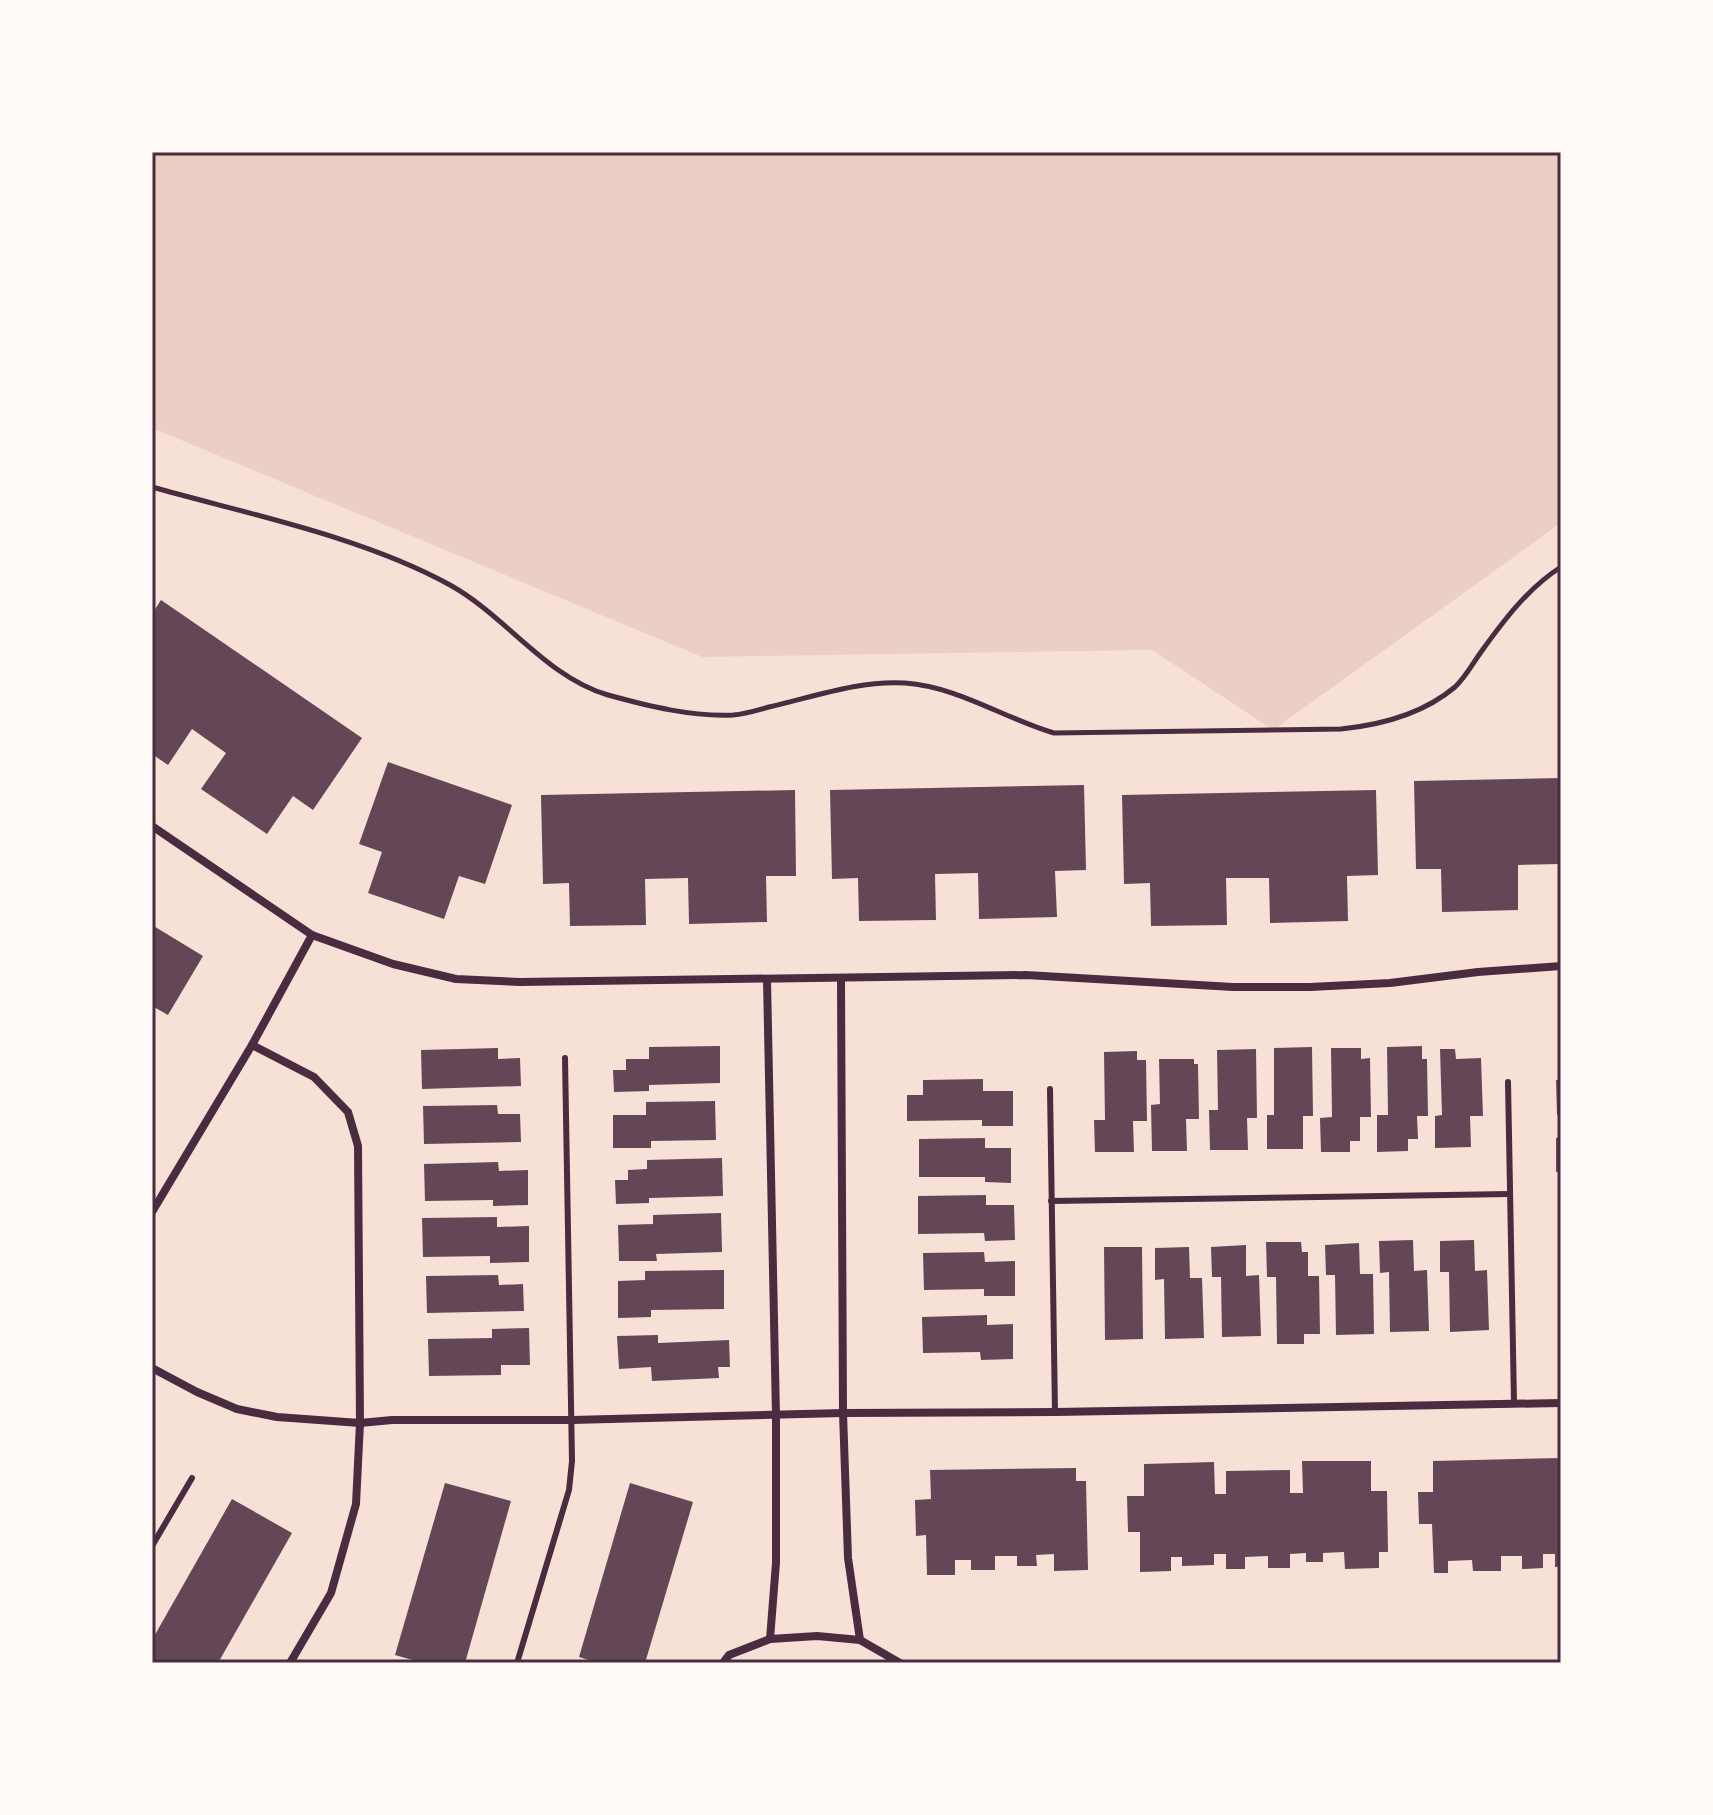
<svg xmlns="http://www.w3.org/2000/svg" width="1713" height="1815" viewBox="0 0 1713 1815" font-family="'Open Sans',sans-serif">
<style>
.green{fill:#ebcfc5}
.building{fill:#644757}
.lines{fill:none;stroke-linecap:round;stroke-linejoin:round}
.path{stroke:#4a2c40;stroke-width:5}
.service{stroke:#4a2c40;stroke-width:6}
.minor{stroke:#4a2c40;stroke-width:8}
.neatline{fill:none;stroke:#4a2c40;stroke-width:3}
</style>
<rect width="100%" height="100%" fill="#f7e1d7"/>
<path class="green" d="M 152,152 L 1561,152 L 1561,523 L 1273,730 L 1152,650 L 702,657 L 152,428 Z"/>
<g class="building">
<path d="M 161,600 L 362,738 L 313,810 L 293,796 L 267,834 L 201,789 L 226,753 L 192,729 L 168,765 L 152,754 L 152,614 Z"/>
<path d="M 388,762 L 512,805 L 485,884 L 459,876 L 444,919 L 368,893 L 382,852 L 359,844 Z"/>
<path d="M 1561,778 L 1561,864 L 1518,865 L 1518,910 L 1442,912 L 1441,869 L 1416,869 L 1414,781 Z"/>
<path d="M 1084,785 L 1086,870 L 1055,871 L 1057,917 L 979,919 L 978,873 L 935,874 L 936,920 L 859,921 L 858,878 L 832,879 L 830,790 Z"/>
<path d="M 795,790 L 796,876 L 766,876 L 767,922 L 689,924 L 688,878 L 645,879 L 646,925 L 570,926 L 569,883 L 543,884 L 541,795 Z"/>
<path d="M 1376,790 L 1378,875 L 1347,876 L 1348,921 L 1270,923 L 1269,878 L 1226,878 L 1227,925 L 1151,926 L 1150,883 L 1124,884 L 1122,795 Z"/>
<path d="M 152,925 L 203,956 L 168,1015 L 152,1006 Z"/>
<path d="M 720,1046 L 720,1083 L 649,1085 L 649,1091 L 614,1092 L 613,1070 L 626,1070 L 626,1059 L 649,1059 L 649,1047 Z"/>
<path d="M 1422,1046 L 1422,1059 L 1427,1059 L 1428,1116 L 1417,1116 L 1418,1139 L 1408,1139 L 1408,1151 L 1377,1152 L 1377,1115 L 1388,1115 L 1387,1047 Z"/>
<path d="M 1312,1047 L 1313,1116 L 1303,1116 L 1303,1149 L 1267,1149 L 1267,1115 L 1274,1115 L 1274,1048 Z"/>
<path d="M 498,1048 L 498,1059 L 520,1058 L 521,1086 L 422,1089 L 421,1050 Z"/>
<path d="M 1331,1048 L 1361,1048 L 1361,1059 L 1370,1058 L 1371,1117 L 1360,1117 L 1360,1141 L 1350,1141 L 1350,1152 L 1321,1152 L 1320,1118 L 1332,1117 Z"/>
<path d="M 1256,1049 L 1257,1118 L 1247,1118 L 1248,1150 L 1210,1150 L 1209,1110 L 1218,1110 L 1217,1050 Z"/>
<path d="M 1440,1049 L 1455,1049 L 1456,1059 L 1481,1058 L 1483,1116 L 1470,1116 L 1471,1147 L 1435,1148 L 1435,1116 L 1442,1115 Z"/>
<path d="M 1137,1051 L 1137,1060 L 1146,1060 L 1147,1121 L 1133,1121 L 1134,1152 L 1095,1152 L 1094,1120 L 1105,1120 L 1104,1052 Z"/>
<path d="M 1159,1059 L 1194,1059 L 1194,1064 L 1198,1064 L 1199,1119 L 1186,1119 L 1187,1151 L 1152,1151 L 1151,1105 L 1160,1104 Z"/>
<path d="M 983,1079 L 983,1091 L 1013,1091 L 1013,1126 L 982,1126 L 982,1120 L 907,1121 L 907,1095 L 923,1095 L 923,1080 Z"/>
<path d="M 1556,1080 L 1561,1080 L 1561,1115 L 1557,1115 Z"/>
<path d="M 715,1101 L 716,1140 L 651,1141 L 651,1148 L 613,1148 L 613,1115 L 646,1115 L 646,1102 Z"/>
<path d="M 497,1105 L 498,1114 L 520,1114 L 521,1142 L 424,1144 L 423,1106 Z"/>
<path d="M 1561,1137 L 1561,1172 L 1556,1172 L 1556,1138 Z"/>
<path d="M 985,1138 L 985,1148 L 1011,1148 L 1011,1183 L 985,1182 L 985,1177 L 919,1177 L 919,1139 Z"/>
<path d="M 722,1158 L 723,1196 L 649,1198 L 649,1203 L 616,1204 L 615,1180 L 628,1180 L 628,1170 L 647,1169 L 647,1160 Z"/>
<path d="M 498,1162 L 499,1171 L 528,1170 L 528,1205 L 493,1206 L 493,1200 L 425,1201 L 424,1164 Z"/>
<path d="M 986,1195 L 986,1205 L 1014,1205 L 1015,1240 L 985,1241 L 984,1233 L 918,1234 L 918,1196 Z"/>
<path d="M 721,1213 L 722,1252 L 656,1254 L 657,1261 L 619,1261 L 618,1225 L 653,1224 L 653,1215 Z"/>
<path d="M 497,1217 L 497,1227 L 529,1226 L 529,1262 L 490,1263 L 490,1256 L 423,1257 L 422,1218 Z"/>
<path d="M 1413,1240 L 1414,1271 L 1427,1270 L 1429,1331 L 1390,1332 L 1389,1272 L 1380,1273 L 1379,1241 Z"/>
<path d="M 1474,1240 L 1475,1271 L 1487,1270 L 1489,1330 L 1450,1332 L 1449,1272 L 1440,1272 L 1440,1241 Z"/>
<path d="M 1266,1242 L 1301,1242 L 1302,1252 L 1308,1252 L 1308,1276 L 1319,1276 L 1320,1334 L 1304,1334 L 1304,1344 L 1277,1344 L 1276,1277 L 1267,1277 Z"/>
<path d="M 1359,1243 L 1360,1274 L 1373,1274 L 1374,1334 L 1336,1335 L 1335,1275 L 1326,1275 L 1325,1245 Z"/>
<path d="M 1246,1245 L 1246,1276 L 1259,1275 L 1261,1336 L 1222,1337 L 1221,1277 L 1212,1277 L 1211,1247 Z"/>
<path d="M 1104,1247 L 1142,1247 L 1143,1339 L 1105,1340 Z"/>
<path d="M 1189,1247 L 1190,1278 L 1202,1278 L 1204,1338 L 1165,1339 L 1164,1279 L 1155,1280 L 1155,1248 Z"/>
<path d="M 984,1252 L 985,1262 L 1015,1261 L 1015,1296 L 984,1296 L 984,1289 L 924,1290 L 923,1253 Z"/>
<path d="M 724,1270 L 724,1309 L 651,1310 L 651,1317 L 618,1318 L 618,1281 L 645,1280 L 645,1271 Z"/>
<path d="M 498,1275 L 499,1285 L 523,1284 L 524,1311 L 427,1313 L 426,1276 Z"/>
<path d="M 987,1315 L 987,1325 L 1013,1324 L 1013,1359 L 981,1360 L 980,1352 L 923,1353 L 922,1317 Z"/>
<path d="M 529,1328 L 530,1365 L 501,1365 L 501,1375 L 429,1376 L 428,1339 L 492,1338 L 492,1329 Z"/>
<path d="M 658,1335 L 658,1343 L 729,1340 L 730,1367 L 718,1367 L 719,1378 L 652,1381 L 651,1367 L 619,1369 L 617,1336 Z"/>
<path d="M 1561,1458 L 1561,1567 L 1555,1567 L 1555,1554 L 1543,1554 L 1543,1568 L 1522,1569 L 1522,1556 L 1501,1556 L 1501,1571 L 1473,1571 L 1472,1560 L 1448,1561 L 1448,1573 L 1434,1573 L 1432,1524 L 1419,1524 L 1418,1492 L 1433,1492 L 1433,1461 Z"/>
<path d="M 1302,1461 L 1371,1461 L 1371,1491 L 1387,1491 L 1388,1552 L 1379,1552 L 1379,1568 L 1345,1569 L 1344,1552 L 1323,1553 L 1323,1562 L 1306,1562 L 1306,1553 L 1290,1554 L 1290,1568 L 1268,1568 L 1268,1556 L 1245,1557 L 1245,1569 L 1226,1569 L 1226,1554 L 1214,1554 L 1214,1565 L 1182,1566 L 1182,1557 L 1171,1557 L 1171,1571 L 1140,1572 L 1140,1532 L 1128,1532 L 1127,1496 L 1144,1496 L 1144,1464 L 1214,1462 L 1215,1494 L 1226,1494 L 1226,1471 L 1290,1470 L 1290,1493 L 1303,1493 Z"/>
<path d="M 1076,1468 L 1076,1481 L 1086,1481 L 1088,1570 L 1054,1571 L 1054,1554 L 1036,1555 L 1037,1566 L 1017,1566 L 1017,1556 L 995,1556 L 995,1570 L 971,1570 L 971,1560 L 955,1560 L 955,1575 L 927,1575 L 926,1535 L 916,1536 L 915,1500 L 931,1499 L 930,1470 Z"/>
<path d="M 445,1483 L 511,1501 L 465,1663 L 423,1663 L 395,1655 Z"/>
<path d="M 630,1483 L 693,1502 L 645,1663 L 599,1663 L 579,1657 Z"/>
<path d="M 232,1499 L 292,1533 L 218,1663 L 152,1663 L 152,1640 Z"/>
</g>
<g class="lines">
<path class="path" d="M 152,487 C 248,514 363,537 450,585 C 506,616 546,677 608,695 C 648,706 692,717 733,715 C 745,714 758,710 769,707 C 813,697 860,680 905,683 C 959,687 1003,718 1054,733 L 1341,729 C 1381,725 1423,714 1455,687 C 1465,678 1473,663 1481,652 C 1504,620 1528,588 1561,567"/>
<g class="service">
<path d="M 1508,1082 L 1514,1403"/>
<path d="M 1050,1089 L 1055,1412"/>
<path d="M 1051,1201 L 1510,1194"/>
<path d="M 152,1546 L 192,1478"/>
<path d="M 517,1663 L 569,1490 L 572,1461 L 565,1058"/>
</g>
<g class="minor">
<path d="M 152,826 L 312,935 L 393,964 L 456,979 L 520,982 L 1026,975 L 1233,987 L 1310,987 L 1390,983 L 1478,972 L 1561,966"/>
<path d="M 841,979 L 843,1413 L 848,1558 L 860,1640 L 900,1663"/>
<path d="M 252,1045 L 314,1077 L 348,1112 L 358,1146 L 360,1423 L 356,1504 L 331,1593 L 290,1663"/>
<path d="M 152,1212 L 252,1045 L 312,935"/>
<path d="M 152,1368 L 197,1392 L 237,1409 L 277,1417 L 360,1423 L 392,1420 L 572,1420 L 843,1413 L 1055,1412 L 1561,1403"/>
<path d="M 770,1639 L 817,1636 L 860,1640"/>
<path d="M 723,1663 L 729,1655 L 770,1639 L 776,1563 L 776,1416 L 767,980"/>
</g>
</g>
<rect width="1713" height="1815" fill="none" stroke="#fffaf5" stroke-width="308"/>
<rect x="154" y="154" width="1405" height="1507" class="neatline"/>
</svg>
